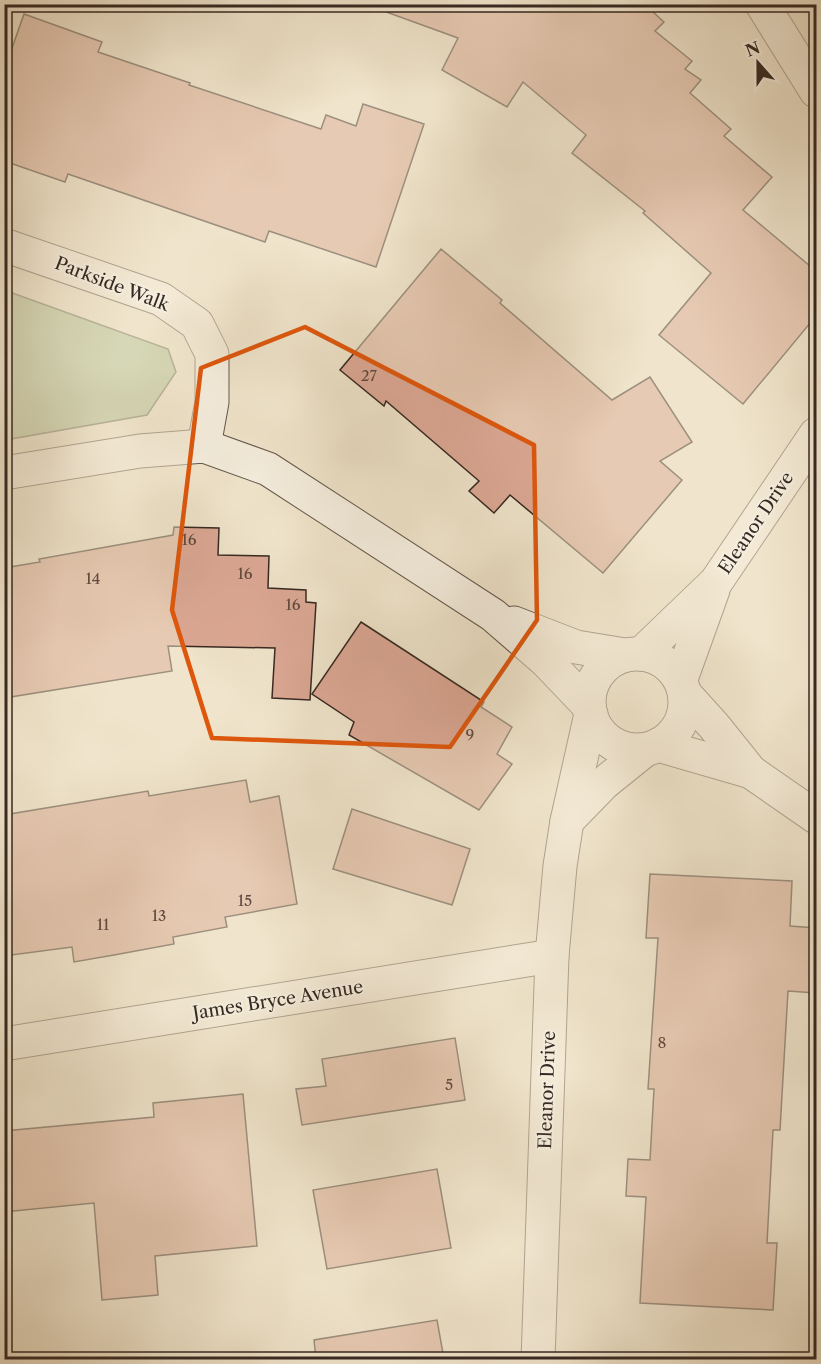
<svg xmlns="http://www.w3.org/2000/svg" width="821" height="1364" viewBox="0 0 821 1364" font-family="'Libre Caslon Text',serif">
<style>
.green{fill:#b5c69c;stroke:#76785f;stroke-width:1.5}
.building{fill:#dca895;stroke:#362922;stroke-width:1.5}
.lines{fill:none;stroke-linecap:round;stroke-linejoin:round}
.minor-casing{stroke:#64584c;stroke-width:35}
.minor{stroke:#f5eede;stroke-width:33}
.marked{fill:none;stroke:#df570d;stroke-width:4.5;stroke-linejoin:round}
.labels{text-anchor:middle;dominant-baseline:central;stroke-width:4.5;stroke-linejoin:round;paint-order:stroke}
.number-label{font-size:15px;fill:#60493f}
.street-label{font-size:18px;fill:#362922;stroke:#f5eede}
</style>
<rect width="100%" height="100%" fill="#f0e5cc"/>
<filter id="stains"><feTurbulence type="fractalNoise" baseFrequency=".00333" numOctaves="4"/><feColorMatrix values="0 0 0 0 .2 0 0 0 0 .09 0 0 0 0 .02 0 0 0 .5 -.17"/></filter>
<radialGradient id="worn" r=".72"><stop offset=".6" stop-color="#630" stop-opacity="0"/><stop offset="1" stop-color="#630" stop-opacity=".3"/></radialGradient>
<path class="green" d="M 4,290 L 168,349 L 176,372 L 147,415 L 5,440 Z"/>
<g class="building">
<path d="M 379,4 L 644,4 L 664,22 L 655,31 L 692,61 L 685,69 L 701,80 L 690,93 L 731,129 L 724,136 L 772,177 L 743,210 L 816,271 L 816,316 L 743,404 L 659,335 L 711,273 L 643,213 L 645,211 L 572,153 L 586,135 L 523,82 L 507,107 L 442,70 L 458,38 L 378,9 Z"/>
<path d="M 24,14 L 102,42 L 98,52 L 190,83 L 189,85 L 321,129 L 326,115 L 356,126 L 363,104 L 424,124 L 376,267 L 269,231 L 265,242 L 68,174 L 65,182 L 4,161 L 4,71 Z"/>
<path d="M 441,249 L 502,300 L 500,303 L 612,400 L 650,377 L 692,442 L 660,461 L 682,480 L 603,573 L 510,495 L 494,513 L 469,491 L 479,481 L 386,401 L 384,406 L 340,370 Z"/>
<path d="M 174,527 L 219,528 L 218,555 L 269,556 L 268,588 L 306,590 L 306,602 L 316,603 L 310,700 L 272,698 L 275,648 L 168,646 L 172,671 L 4,698 L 4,568 L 40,562 L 39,559 L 173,535 Z"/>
<path d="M 361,622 L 484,702 L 481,707 L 512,727 L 497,754 L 512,764 L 479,810 L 349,735 L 354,722 L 312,694 Z"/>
<path d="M 246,780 L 250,802 L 279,796 L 297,904 L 225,917 L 227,927 L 173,937 L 174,944 L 114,955 L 74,962 L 72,947 L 4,956 L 4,815 L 148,791 L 149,796 Z"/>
<path d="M 352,809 L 470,849 L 452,905 L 333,869 Z"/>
<path d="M 650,874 L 792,881 L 790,926 L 816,928 L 816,993 L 788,991 L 780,1130 L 773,1130 L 767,1243 L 777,1243 L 773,1310 L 640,1303 L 646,1197 L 626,1196 L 628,1159 L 650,1160 L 654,1089 L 648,1089 L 658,938 L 646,938 Z"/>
<path d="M 455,1038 L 465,1100 L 302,1125 L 296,1089 L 326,1086 L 322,1059 Z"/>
<path d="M 243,1094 L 257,1246 L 155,1256 L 158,1295 L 102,1300 L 94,1203 L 4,1212 L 4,1131 L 154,1117 L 153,1103 Z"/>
<path d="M 437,1169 L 451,1248 L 327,1269 L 313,1190 Z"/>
<path d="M 437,1320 L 444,1359 L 316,1359 L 314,1340 Z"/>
</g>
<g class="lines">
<g class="minor-casing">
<g id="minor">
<path d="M 762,4 L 816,91"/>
<path d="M 4,245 L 161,299 L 197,324 L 212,354 L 212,402 L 204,446"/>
<path d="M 4,473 L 140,451 L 204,446 L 268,469 L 493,615 L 546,661 L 589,706"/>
<path d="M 514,623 L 576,647 L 625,655"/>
<circle cx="637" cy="702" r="48"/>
<path d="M 641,654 L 716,582 L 816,434"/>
<path d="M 681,679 L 713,590"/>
<path d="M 686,695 L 714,726 L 751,772 L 816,817"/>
<path d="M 658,745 L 751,772"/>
<path d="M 567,821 L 604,783 L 645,750"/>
<path d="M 4,1044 L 552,956"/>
<path d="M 538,1360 L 552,956 L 560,866 L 567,821 L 591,714"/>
</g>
</g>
<use href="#minor" class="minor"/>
</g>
<path d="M0 0H821V1364H0ZM 305,327 L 534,445 L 537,620 L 450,747 L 212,738 L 172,610 L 201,368 Z" fill="#f0e5cc" fill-opacity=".55" fill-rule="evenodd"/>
<path class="marked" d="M 305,327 L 534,445 L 537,620 L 450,747 L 212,738 L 172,610 L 201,368 Z"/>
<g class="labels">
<g class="number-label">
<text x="369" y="375">27</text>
<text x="189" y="539">16</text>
<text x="245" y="573">16</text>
<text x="93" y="578">14</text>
<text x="293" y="604">16</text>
<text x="470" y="734">9</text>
<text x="245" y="900">15</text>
<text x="159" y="915">13</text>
<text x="103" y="924">11</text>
<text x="662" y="1042">8</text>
<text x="449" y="1084">5</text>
</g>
<g class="street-label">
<text transform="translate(112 284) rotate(21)">Parkside Walk</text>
<text transform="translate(756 523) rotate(-56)">Eleanor Drive</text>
<text transform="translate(278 1000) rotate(-9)">James Bryce Avenue</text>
<text transform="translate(547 1090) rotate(-88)">Eleanor Drive</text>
</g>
</g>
<rect width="821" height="1364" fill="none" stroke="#f0e5cc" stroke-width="24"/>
<rect x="6" y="6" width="809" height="1352" fill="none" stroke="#362922" stroke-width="3"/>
<rect x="12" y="12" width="797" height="1340" fill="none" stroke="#362922" stroke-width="1.5"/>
<g transform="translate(758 63) rotate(339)" stroke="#f5eede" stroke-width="4.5" paint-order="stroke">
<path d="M0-4.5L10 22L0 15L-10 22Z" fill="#362922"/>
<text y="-9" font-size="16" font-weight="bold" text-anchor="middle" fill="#362922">N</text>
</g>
<rect width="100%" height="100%" filter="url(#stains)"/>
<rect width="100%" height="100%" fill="url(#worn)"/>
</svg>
